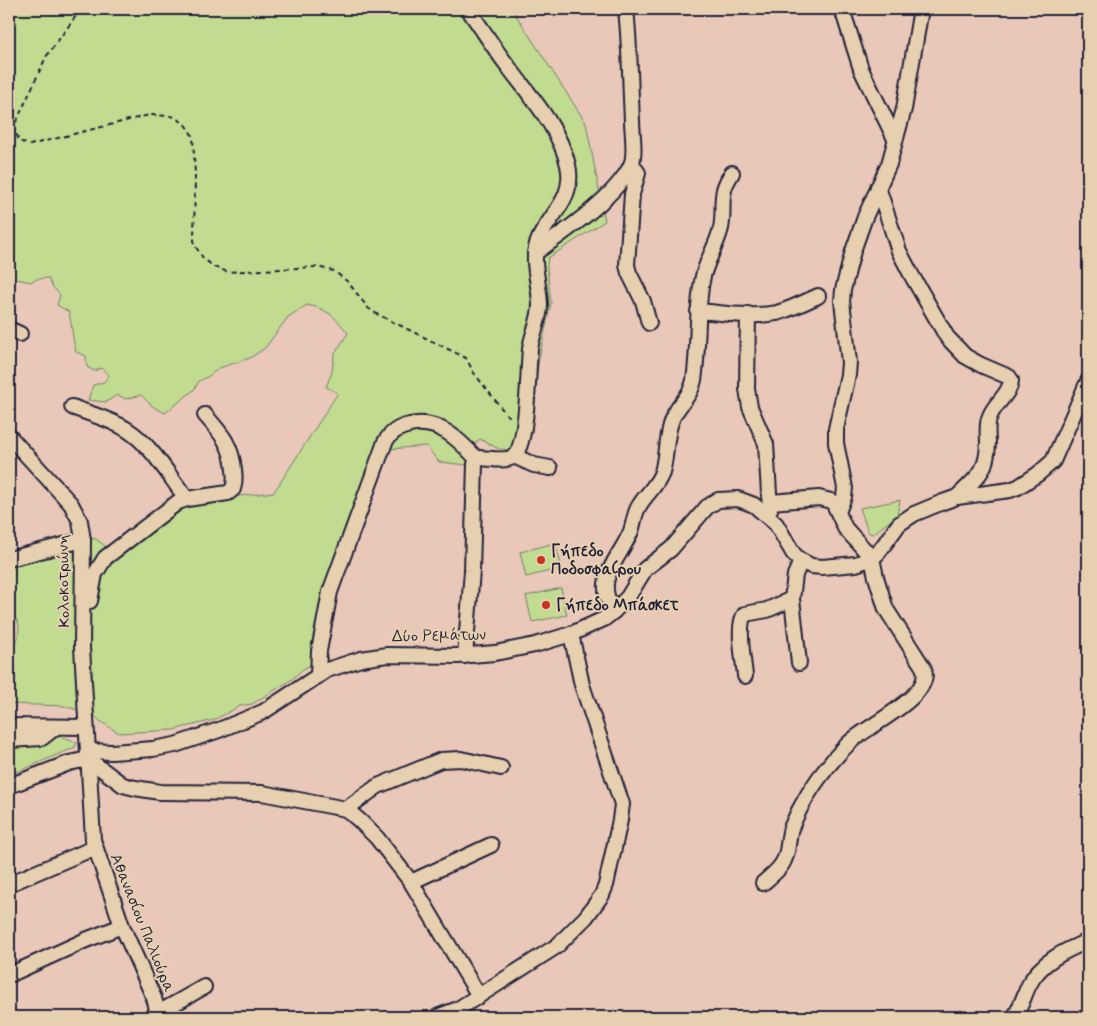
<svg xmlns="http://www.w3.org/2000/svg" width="1097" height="1026" viewBox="0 0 1097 1026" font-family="Mynerve,sans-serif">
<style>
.green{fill:#c1db91;stroke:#727e66}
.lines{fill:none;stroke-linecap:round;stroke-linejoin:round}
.minor-casing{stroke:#22223b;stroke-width:18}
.path{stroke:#22223b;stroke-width:2;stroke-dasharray:5 4;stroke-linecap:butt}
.minor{stroke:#e7d0b0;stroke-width:14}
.poi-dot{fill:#c8321e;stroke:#e7d0b0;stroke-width:2}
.labels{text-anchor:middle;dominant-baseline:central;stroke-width:4;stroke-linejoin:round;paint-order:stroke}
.poi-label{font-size:16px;font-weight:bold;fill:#22223b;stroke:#e7d0b0;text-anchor:start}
.street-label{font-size:16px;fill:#22223b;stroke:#e7d0b0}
</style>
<rect width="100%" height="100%" fill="#e9c8b9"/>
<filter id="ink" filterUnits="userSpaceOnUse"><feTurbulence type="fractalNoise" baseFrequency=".02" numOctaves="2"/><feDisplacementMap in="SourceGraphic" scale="10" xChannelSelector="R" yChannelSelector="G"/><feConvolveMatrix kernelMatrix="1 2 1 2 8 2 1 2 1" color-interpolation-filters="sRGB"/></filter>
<g filter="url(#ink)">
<g class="green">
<path d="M 9,9 L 512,9 L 586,123 L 605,221 L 548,258 L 547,267 L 551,303 L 539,358 L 533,402 L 532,433 L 524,446 L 511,450 L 499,449 L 480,439 L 467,450 L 467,465 L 439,462 L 426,446 L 377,450 L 320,620 L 313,645 L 315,663 L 303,669 L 291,680 L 252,704 L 240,706 L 214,720 L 173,730 L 119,733 L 100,721 L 93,714 L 64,706 L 9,704 L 9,652 L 18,638 L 19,628 L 18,622 L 9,610 L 9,568 L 34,561 L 88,538 L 96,539 L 109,549 C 132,536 163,514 187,506 C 214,497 245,496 274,492 L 338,393 L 326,387 L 332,372 L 334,355 L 348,333 C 334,316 328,309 307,305 L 288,317 L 265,348 L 250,358 L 219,368 L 209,376 L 199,381 L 194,390 L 165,413 L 152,406 L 141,395 L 126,399 L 117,395 L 106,402 L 88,400 L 93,385 L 104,382 L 109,375 L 101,368 L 94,371 L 87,367 L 86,356 L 76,352 C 72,338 72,325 69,312 L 57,305 L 60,295 L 52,286 L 48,278 L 37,279 L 30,282 L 9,277 Z"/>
<path d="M 900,500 L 897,516 L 872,534 L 868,532 L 860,508 Z"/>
<path d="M 555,543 L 562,568 L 526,577 L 520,552 Z"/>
<path d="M 561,588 L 567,615 L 532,622 L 526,596 Z"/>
<path d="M 9,737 L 36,741 L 45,745 C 56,734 64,736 77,743 L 74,748 C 52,756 31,767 9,775 Z"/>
</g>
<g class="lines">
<g class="minor-casing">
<g id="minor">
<path d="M 842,9 L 861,69 L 895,139"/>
<path d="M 632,164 L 638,173 L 632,194 L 627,265 L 629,273 L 643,301 L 649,323"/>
<path d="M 878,187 L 899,251 L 912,276 L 947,337 L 965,356 L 981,365 L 1009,377 L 1011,380 C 1011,393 994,404 990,416 C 986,424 988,434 988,443 C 987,473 977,477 957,497"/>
<path d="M 535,253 C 563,233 617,196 631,165 C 636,155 632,132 632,120 C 630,83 630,46 626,9"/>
<path d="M 698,311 C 724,313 752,318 777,313 C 791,309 805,302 818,296"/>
<path d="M 748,314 L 747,389 L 750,407 L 766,444 L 770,510"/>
<path d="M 9,329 L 20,334"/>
<path d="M 72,407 C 90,414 110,419 126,429 C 152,445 168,475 187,499"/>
<path d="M 9,436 L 71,504 L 80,521 L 83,540 L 82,647 L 93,840 L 122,926 L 154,998 L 159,1017"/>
<path d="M 514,456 L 534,465 L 550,468"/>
<path d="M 838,512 L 844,497 L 845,488 L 836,443 L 836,429 L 848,375 L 849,362 L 842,301 L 843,290 L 853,251 L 865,217 L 889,164 L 904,109 L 921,9"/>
<path d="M 9,559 L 83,540"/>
<path d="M 90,601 L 95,574 L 105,558 L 178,502 L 187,499 L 228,493 L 233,489 C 235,483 235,477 234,470 C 232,445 221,433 205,415"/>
<path d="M 614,611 C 592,579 620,559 631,531 C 634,523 634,514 639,506 C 646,494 657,486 662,472 C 667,455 665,436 672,419 C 678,404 691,397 694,380 C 699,347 696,314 702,281 C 705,262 717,246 721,228 C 724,215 721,202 724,190 C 725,184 729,178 732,173"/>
<path d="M 465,656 L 472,571 L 475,464 L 477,459 L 479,458 C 489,458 504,462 513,457 C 528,447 528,369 530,349 C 532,334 540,320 540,305 C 540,287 531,261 537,244 C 546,216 576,201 568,165 C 559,127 530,96 507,65 C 493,47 481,27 468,9"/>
<path d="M 799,663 L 792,599 L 795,575 L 801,561"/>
<path d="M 318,676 L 319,651 L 330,592 L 385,442 C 391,432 399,427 410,425 C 438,418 459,440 477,459"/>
<path d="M 745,676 C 744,662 736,625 745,614 L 767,610 L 792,599"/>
<path d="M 9,726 L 86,727"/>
<path d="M 9,740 L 42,738 L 56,727"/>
<path d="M 88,751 L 112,752 L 153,749 L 175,745 L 219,730 L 263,712 L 327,670 L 361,659 L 387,655 L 458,656 L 495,653 L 535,645 L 571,634 L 604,619 L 614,611 L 628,597 L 645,569 L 671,549 L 707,507 L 718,500 L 738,499 L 754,505 L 776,524 L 793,553 L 798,559 L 811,566 L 822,567 L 856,564 L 872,558 L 878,553 L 899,524 L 914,514 L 943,502 L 957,497 L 1010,490 L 1018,487 L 1038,474 L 1053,461 L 1088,381"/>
<path d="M 9,786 L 69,763 L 88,759 L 123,785 L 135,788 L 160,792 L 262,793 L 346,809 L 360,821 L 377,838 L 411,882 L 479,996"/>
<path d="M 346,809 L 378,786 L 441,760 L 461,759 L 501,768"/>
<path d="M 411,882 L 491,845"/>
<path d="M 763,883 C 771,876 782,868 785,858 C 789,848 788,837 791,828 C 804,796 825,767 849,743 C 866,726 937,695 923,667 L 886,609 L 876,577 L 872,558 L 845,528 L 834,504 L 831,501 L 819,498 L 771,502"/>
<path d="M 9,884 L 94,848"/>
<path d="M 9,975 L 86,940 L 122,926"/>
<path d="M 151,1017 L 204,987"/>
<path d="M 437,1017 L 458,1009 L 557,946 L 586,917 L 602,895 L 606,885 L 620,820 L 622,804 L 582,685 L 571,634"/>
<path d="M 1014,1017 C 1021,1008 1024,995 1029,985 C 1040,962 1066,950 1088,941"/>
</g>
</g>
<path class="path" d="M 81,9 L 46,57 L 14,127 L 19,141 L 30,145 L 149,115 L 172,116 L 184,123 L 193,136 L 195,175 L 194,244 L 203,258 L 214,267 L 228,272 L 317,267 L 334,271 L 348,282 L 368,308 L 377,314 L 466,358 L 474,373 L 506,414 L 512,418"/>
<use href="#minor" class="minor"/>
</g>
</g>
<g class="poi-dot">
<circle cx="541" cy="560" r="5"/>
<circle cx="546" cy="605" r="5"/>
</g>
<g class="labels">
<g class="poi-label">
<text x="551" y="551">Γήπεδο<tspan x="551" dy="18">Ποδοσφαίρου</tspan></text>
<text x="556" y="605">Γήπεδο Μπάσκετ</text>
</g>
<g class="street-label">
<text transform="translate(64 581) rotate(-91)">Κολοκοτρώνη</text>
<text transform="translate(439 636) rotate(-1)">Δύο Ρεμάτων</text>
<text transform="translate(142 923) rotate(68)">Αθανασίου Παλιούρα</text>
</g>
</g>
<rect width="1097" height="1026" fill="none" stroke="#e7d0b0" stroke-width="30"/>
<rect x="15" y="15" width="1067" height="996" fill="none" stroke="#22223b" stroke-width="2" filter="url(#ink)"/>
</svg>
